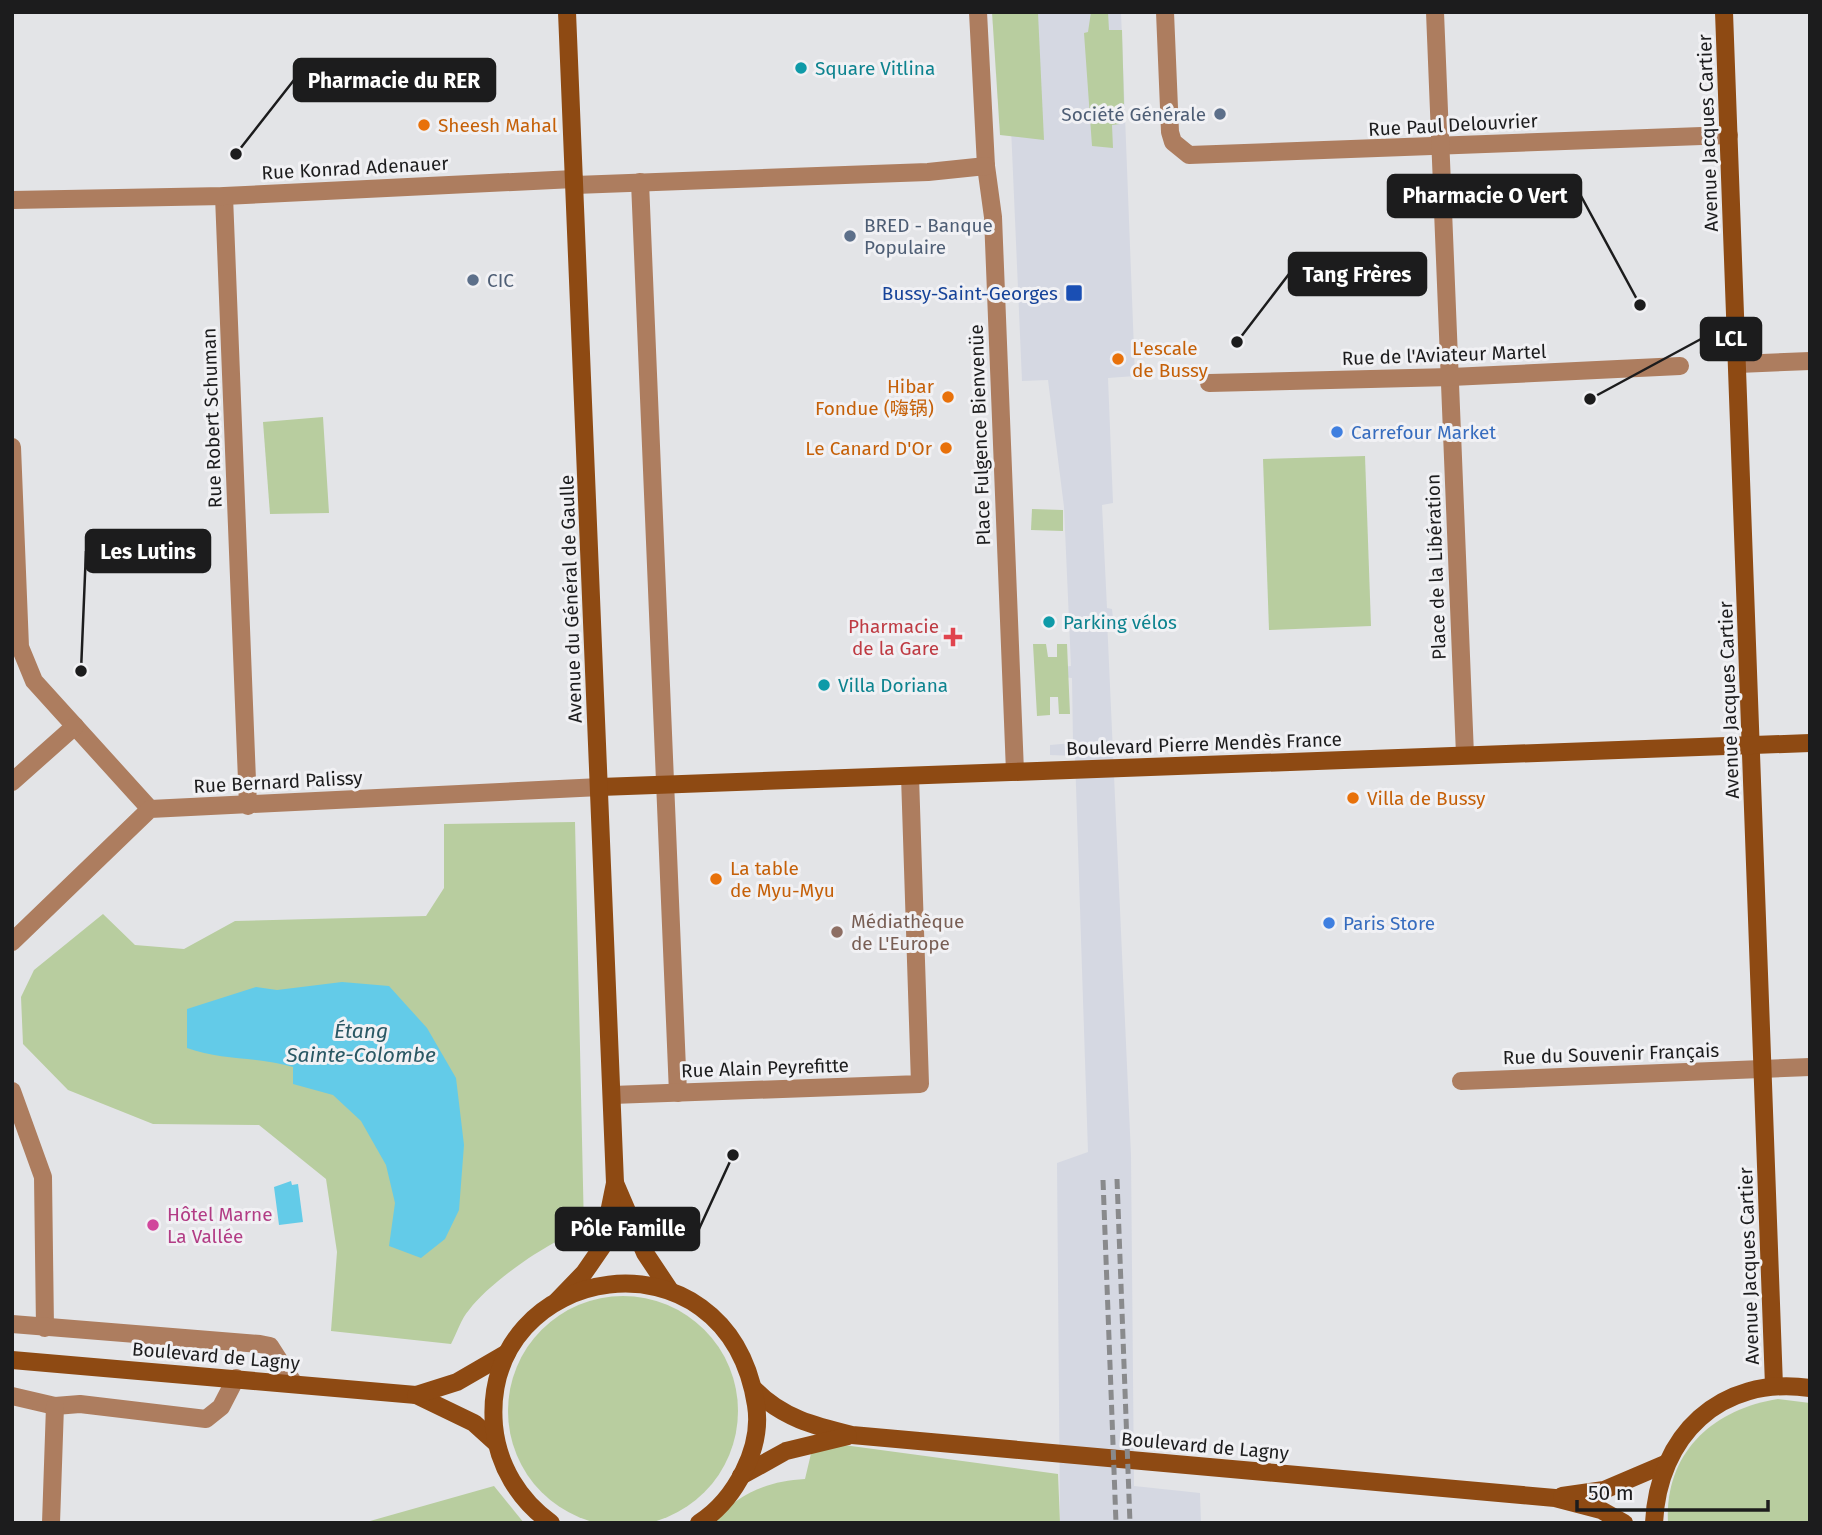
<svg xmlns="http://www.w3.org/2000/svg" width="1822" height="1535" viewBox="0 0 1822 1535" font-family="'Fira Sans','Noto Sans SC',sans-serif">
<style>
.built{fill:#d5d8e2}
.green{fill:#b8cd9f}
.water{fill:#63cbe8}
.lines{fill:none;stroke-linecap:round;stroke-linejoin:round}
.street{stroke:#ad7d5f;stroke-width:18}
.secondary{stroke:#8e4a13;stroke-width:18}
.rail{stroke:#898a8c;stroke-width:5;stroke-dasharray:10 5;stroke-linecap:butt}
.culture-dot{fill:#0f9aa8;stroke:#f1f1f4;stroke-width:2.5}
.service-dot{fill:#5c6f8a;stroke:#f1f1f4;stroke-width:2.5}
.food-dot{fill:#e8710a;stroke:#f1f1f4;stroke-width:2.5}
.transit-dot{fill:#1a4fb4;stroke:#f1f1f4;stroke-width:2.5}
.shop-dot{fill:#3f7fe0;stroke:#f1f1f4;stroke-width:2.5}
.health-dot{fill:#e0444e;stroke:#f1f1f4;stroke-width:2.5}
.education-dot{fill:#8d6e63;stroke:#f1f1f4;stroke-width:2.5}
.hotel-dot{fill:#d1479c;stroke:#f1f1f4;stroke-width:2.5}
.labels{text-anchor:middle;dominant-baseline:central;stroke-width:6;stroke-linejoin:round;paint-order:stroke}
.culture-label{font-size:19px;fill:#0d838f;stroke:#f1f1f4;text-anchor:start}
.service-label{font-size:19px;fill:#4e5e75;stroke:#f1f1f4;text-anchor:start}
.food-label{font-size:19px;fill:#c56008;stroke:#f1f1f4;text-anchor:start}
.street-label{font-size:19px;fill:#1c1c1d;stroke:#f1f1f4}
.transit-label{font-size:19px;fill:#164399;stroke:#f1f1f4;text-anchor:end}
.shop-label{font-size:19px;fill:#366cbe;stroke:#f1f1f4;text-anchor:start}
.health-label{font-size:19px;fill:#be3a42;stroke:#f1f1f4;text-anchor:end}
.education-label{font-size:19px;fill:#785e54;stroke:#f1f1f4;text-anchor:start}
.hotel-label{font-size:19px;fill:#b23c85;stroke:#f1f1f4;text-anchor:start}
.water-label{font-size:21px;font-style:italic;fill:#2a5864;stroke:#f1f1f4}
.leader{fill:none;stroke:#1c1c1d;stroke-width:2.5}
.callout-dot{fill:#1c1c1d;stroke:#f1f1f4;stroke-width:2.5}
.callout{fill:#1c1c1d;stroke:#1c1c1d;stroke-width:2.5}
.callout-label{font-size:21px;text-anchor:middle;font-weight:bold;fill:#fff}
</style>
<rect width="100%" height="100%" fill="#e3e4e7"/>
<path class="built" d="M 1006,12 L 1121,12 L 1135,376 L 1108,378 L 1113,503 L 1102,505 L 1107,608 L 1112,609 L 1113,618 L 1107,619 L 1131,1155 L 1134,1486 L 1200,1493 L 1201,1523 L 1060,1523 L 1057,1163 L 1088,1152 L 1075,756 L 1050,755 L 1050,745 L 1073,743 L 1072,678 L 1062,677 L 1062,667 L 1071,666 L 1064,507 L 1048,380 L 1022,381 Z"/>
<g class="green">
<path d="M 992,12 L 1038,13 L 1044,140 L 1000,135 Z"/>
<path d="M 1091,12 L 1108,12 L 1109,30 L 1122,30 L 1124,104 L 1119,105 L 1120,124 L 1112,125 L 1113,148 L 1092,146 L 1084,33 L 1088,32 Z"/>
<path d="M 323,417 L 329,513 L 270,514 L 263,422 Z"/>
<path d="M 1365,456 L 1371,626 L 1269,630 L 1263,459 Z"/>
<path d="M 1032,509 L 1063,510 L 1063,531 L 1031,530 Z"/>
<path d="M 1033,644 L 1046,644 L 1048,657 L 1057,657 L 1057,644 L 1067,644 L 1070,714 L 1059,714 L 1058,697 L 1050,697 L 1050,715 L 1037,716 Z"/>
<path d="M 575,822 L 584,1230 C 551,1239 490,1282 469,1310 C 461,1319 457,1333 451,1344 L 331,1331 L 337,1252 L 326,1179 L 259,1125 L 153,1124 L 68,1090 L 23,1044 L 21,997 L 34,970 L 103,914 L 135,945 L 184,949 L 235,921 L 426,916 L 444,888 L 444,824 Z"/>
<circle cx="623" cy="1411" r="115"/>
<path d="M 1778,1399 L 1810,1403 L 1810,1523 L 1668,1523 C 1664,1453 1713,1409 1778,1399 Z"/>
<path d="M 814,1441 L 1058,1474 L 1060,1523 L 712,1523 C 738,1494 767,1481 805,1479 Z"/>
<path d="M 494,1486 L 524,1523 L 363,1523 Z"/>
</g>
<g class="water">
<path d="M 342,982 L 389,986 L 427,1028 L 456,1078 L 464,1145 L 459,1210 L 445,1239 L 421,1258 L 389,1246 L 395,1203 L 386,1165 L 361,1121 L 333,1095 L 293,1084 L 293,1067 C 256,1056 222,1061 187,1048 L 187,1009 L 256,987 L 277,990 Z"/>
<path d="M 291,1181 L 292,1185 L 298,1184 L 303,1222 L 279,1225 L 274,1187 Z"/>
</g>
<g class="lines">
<g class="street">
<path d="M 978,12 L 986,166 L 993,217 L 1015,772"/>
<path d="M 1165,12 L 1170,132 L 1173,142 L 1189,155 L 1729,135"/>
<path d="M 1435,12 L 1465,755"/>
<path d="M 640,182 L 678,1093"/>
<path d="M 575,185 L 928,172 L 986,166"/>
<path d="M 224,196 L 248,806"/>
<path d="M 12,200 L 224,196 L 574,179"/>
<path d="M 1738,364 L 1810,361"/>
<path d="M 1209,383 L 1451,377 L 1680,366"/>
<path d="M 12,447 L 20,647 L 34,681 L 150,809"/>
<path d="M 12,782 L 75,726"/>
<path d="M 12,942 L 150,809 L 600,787"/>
<path d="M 1461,1081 L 1810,1067"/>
<path d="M 12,1091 L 43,1177 L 45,1328"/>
<path d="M 612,1095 L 920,1084 L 910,776"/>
<path d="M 12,1324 L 260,1344 L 270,1346 L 293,1382"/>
<path d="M 12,1396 L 55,1406 L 80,1404 L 206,1419 L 221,1407 L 236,1378"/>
<path d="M 51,1523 L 55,1406"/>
</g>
<g class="secondary">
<path d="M 1724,12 L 1774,1386"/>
<path d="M 600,787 L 1810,743"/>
<path d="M 615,1183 L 645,1253 L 669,1289"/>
<path d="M 557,1301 L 584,1273 L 602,1247 L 615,1183 L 567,12"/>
<path d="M 12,1360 L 416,1395 L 474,1423 L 495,1442"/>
<path d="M 755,1390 C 782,1418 815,1426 852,1435 L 1555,1498 L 1601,1510 L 1624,1523"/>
<path d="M 416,1395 L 457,1382 L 507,1353"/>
<path d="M 741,1476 L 786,1451 L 848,1436"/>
<path d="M 1562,1496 L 1604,1490 L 1665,1464"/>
<path d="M 551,1523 C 519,1500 498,1466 494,1426 C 480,1261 727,1221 756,1405 C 763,1448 735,1500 699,1523"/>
<path d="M 1654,1523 C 1658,1436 1720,1375 1810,1388"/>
</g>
<g class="rail">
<path d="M 1117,1179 L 1130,1523"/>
<path d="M 1103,1180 L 1116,1523"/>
</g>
</g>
<g class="culture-dot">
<circle cx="801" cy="68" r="7"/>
<circle cx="1049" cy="622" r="7"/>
<circle cx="824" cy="685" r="7"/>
</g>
<g class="service-dot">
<circle cx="1220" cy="114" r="7"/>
<circle cx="850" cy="236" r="7"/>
<circle cx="473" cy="280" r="7"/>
</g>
<g class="food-dot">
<circle cx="424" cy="125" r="7"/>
<circle cx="1118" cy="359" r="7"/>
<circle cx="948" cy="397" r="7"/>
<circle cx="946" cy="448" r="7"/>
<circle cx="1353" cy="798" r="7"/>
<circle cx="716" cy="879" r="7"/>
</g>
<rect class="transit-dot" x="1065" y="284" width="18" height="18" rx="3.5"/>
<g class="shop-dot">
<circle cx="1337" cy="432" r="7"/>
<circle cx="1329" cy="923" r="7"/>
</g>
<path class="health-dot" d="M949.5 626.5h7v7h7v7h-7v7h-7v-7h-7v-7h7z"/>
<circle class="education-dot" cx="837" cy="932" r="7"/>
<circle class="hotel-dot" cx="153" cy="1225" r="7"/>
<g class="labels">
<g class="culture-label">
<text x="815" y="68">Square Vitlina</text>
<text x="1063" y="622">Parking vélos</text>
<text x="838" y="685">Villa Doriana</text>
</g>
<g class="service-label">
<text x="1206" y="114" text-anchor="end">Société Générale</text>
<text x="864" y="225">BRED - Banque<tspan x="864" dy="22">Populaire</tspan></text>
<text x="487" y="280">CIC</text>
</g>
<g class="food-label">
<text x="438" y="125">Sheesh Mahal</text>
<text x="1132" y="348">L'escale<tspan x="1132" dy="22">de Bussy</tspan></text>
<text x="934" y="386" text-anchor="end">Hibar<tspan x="934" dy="22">Fondue (嗨锅)</tspan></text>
<text x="932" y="448" text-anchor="end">Le Canard D'Or</text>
<text x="1367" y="798">Villa de Bussy</text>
<text x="730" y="868">La table<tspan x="730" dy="22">de Myu-Myu</tspan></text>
</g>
<g class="street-label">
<text transform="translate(1453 125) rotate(-3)">Rue Paul Delouvrier</text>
<text transform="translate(1708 133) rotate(-92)">Avenue Jacques Cartier</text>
<text transform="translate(355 168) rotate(-3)">Rue Konrad Adenauer</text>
<text transform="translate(1444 355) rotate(-2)">Rue de l'Aviateur Martel</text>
<text transform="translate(212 418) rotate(-92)">Rue Robert Schuman</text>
<text transform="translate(980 435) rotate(-92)">Place Fulgence Bienvenüe</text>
<text transform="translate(1436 567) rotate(-92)">Place de la Libération</text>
<text transform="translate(571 599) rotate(-92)">Avenue du Général de Gaulle</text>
<text transform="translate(1729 700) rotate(-92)">Avenue Jacques Cartier</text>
<text transform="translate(1204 744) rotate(-2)">Boulevard Pierre Mendès France</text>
<text transform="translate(278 782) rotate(-3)">Rue Bernard Palissy</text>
<text transform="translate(1611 1054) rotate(-2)">Rue du Souvenir Français</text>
<text transform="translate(765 1068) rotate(-2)">Rue Alain Peyrefitte</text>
<text transform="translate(1749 1266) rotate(-92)">Avenue Jacques Cartier</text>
<text transform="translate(216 1356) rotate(5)">Boulevard de Lagny</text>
<text transform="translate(1205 1446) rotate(5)">Boulevard de Lagny</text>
</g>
<g class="transit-label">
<text x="1058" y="293">Bussy-Saint-Georges</text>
</g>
<g class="shop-label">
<text x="1351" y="432">Carrefour Market</text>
<text x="1343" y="923">Paris Store</text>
</g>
<g class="health-label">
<text x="939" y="626">Pharmacie<tspan x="939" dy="22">de la Gare</tspan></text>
</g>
<g class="education-label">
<text x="851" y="921">Médiathèque<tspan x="851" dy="22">de L'Europe</tspan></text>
</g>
<g class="hotel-label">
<text x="167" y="1214">Hôtel Marne<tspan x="167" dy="22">La Vallée</tspan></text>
</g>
<g class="water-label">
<text x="361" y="1031">Étang<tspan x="361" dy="24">Sainte-Colombe</tspan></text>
</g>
</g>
<path class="leader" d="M236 154L294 80M1640 305L1581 196M1237 342L1289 274M1590 399L1701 339M81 671L86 551M733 1155L699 1229"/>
<g class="callout-dot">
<circle cx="236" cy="154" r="7"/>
<circle cx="1640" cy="305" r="7"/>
<circle cx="1237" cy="342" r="7"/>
<circle cx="1590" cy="399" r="7"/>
<circle cx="81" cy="671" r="7"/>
<circle cx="733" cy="1155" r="7"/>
</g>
<g class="callout">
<rect x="294" y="59" width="201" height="42" rx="7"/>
<rect x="1388" y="175" width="193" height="42" rx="7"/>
<rect x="1289" y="253" width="137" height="42" rx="7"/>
<rect x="1701" y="318" width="60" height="42" rx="7"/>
<rect x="86" y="530" width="124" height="42" rx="7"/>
<rect x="556" y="1208" width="143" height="42" rx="7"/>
</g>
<g class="callout-label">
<text x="394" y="88">Pharmacie du RER</text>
<text x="1485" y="203">Pharmacie O Vert</text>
<text x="1357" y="282">Tang Frères</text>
<text x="1731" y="346">LCL</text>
<text x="148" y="559">Les Lutins</text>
<text x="628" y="1236">Pôle Famille</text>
</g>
<rect width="1822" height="1535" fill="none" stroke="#1c1c1d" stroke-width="28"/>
<path d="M1577 1500v10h191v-10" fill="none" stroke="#1c1c1d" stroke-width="3.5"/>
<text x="1588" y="1500" font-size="21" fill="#1c1c1d" stroke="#f1f1f4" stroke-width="5" paint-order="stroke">50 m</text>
</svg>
